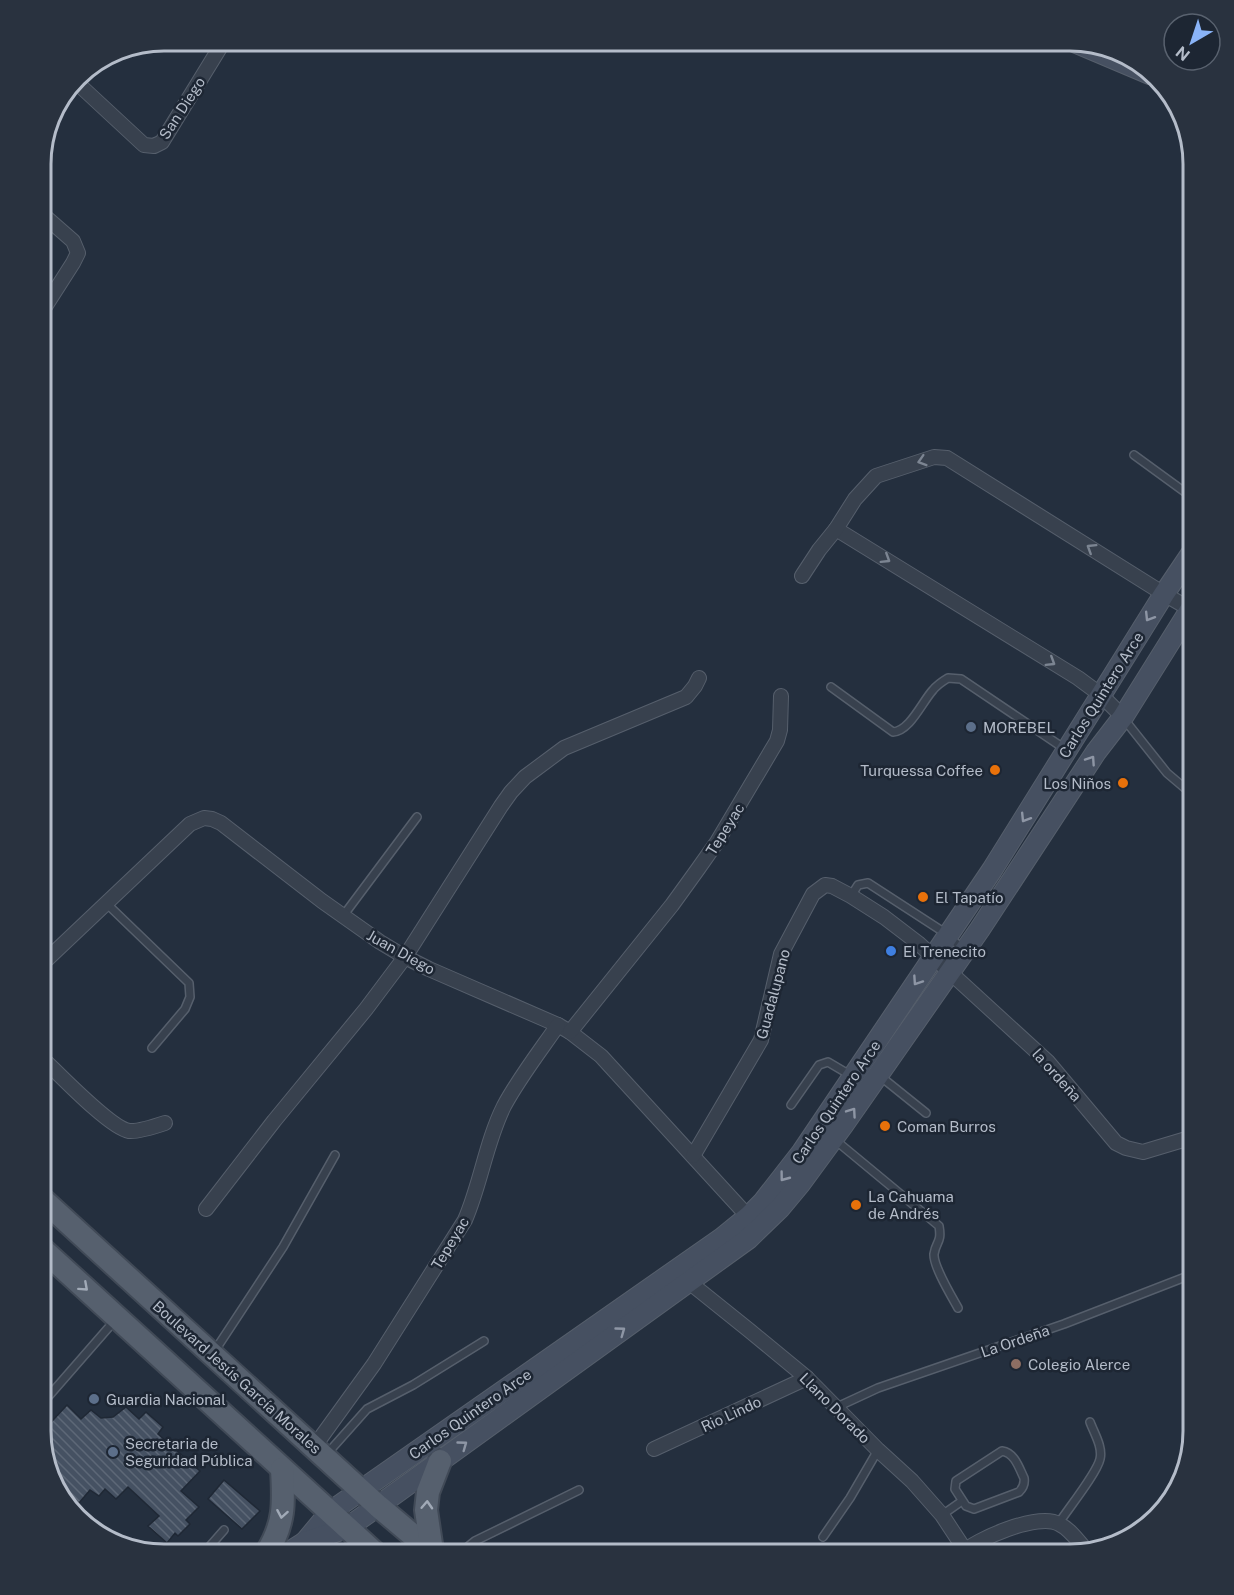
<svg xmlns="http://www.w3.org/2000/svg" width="1234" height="1595" viewBox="0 0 1234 1595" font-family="'Public Sans',sans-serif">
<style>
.building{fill:url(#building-back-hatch);stroke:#1f2835;stroke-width:1.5}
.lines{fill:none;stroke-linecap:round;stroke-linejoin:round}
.service-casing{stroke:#565f6c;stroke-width:10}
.minor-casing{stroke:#565f6c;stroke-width:16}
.secondary-casing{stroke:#565f6c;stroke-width:22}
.primary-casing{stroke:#414a57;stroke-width:26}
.service{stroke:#38414e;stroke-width:7}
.minor{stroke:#38414e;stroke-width:14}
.secondary{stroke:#465061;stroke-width:20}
.primary{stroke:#56606e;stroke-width:22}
.oneway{stroke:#7c8592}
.oneway2{stroke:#8e96a5}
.oneway3{stroke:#a1aab7}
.service-dot{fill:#5c6f8a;stroke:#1d2633;stroke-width:2}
.food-dot{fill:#e8710a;stroke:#1d2633;stroke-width:2}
.shop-dot{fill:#3f7fe0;stroke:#1d2633;stroke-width:2}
.education-dot{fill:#8d6e63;stroke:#1d2633;stroke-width:2}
.labels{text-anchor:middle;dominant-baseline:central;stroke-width:5;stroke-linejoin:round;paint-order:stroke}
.street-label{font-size:15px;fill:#b4bcc9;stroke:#1d2633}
.poi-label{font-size:15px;fill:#b4bcc9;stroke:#1d2633;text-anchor:start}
.rim{fill:none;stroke:#b4bcc9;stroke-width:3}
</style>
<defs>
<pattern id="building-back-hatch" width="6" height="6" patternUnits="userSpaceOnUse" patternTransform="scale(1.5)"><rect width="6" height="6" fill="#455162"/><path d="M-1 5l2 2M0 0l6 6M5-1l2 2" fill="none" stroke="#5d6877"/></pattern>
</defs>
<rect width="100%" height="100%" fill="#242f3e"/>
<g class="building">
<path d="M 67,1405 L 81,1419 L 91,1410 L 101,1418 L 113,1417 L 126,1407 L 139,1419 L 146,1412 L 163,1427 L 158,1434 L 200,1471 L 181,1491 L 199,1507 L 186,1520 L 190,1524 L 178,1536 L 175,1533 L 167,1543 L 148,1526 L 159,1516 L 128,1487 L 116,1499 L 105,1489 L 99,1496 L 90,1490 L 79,1503 L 63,1491 L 60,1495 L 41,1433 Z"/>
<path d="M 224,1480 L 260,1511 L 242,1529 L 208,1499 Z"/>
</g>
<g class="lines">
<g class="service-casing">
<g id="service">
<path d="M 1134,455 L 1193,498"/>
<path d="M 831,687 L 893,732 C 910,731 922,702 933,690 C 937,685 943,681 948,678 L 961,679 L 1065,749"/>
<path d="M 1124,719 L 1167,773 L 1193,795"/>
<path d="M 851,896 L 858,885 L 868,883 L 942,931 L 963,949"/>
<path d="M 106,903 L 189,983 L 190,997 L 185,1009 L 152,1048"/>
<path d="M 343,916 L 417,817"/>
<path d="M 880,1076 L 926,1113"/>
<path d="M 791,1105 L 819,1065 L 828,1062 L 850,1075"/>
<path d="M 834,1139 L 939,1226 C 942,1243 936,1241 934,1254 C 933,1266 952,1297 958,1308"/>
<path d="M 214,1352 L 283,1247 L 335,1155"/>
<path d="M 41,1405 L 116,1319"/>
<path d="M 837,1407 L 878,1388 L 1064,1324 L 1193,1274"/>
<path d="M 1002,1451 C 1015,1453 1019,1468 1024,1478 C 1025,1484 1023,1488 1019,1492 L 974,1509 L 966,1506 L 955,1489 L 956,1481 Z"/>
<path d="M 326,1455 L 367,1409 L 413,1385 L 484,1341"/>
<path d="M 942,1515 L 962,1501"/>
<path d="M 1059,1523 C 1068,1509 1097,1473 1100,1459 C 1103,1447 1094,1433 1090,1422"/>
<path d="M 823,1537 L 850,1498 L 878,1450"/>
<path d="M 203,1554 L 224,1530"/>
<path d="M 459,1554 L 475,1541 L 579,1490"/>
</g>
</g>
<g class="minor-casing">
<g id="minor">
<path d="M 75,81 L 144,145 L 154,146 L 162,142 L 224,41"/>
<path d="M 41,313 L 73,263 L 78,253 L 73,241 L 41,213"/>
<path d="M 836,529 L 1078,678 L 1101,695 L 1123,717"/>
<path d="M 802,576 L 819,550 L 836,529 L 855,499 L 876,476 L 934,457 L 947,458 L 1164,594 L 1190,609"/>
<path d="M 41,965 L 190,824 L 204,818 L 212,819 L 221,823 L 322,901 L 380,942 L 405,957 L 429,969 L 558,1025 L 570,1032 L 601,1056 L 754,1223"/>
<path d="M 570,1032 L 672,905 L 698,869 L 717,842 L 777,741 L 780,730 L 781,696"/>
<path d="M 41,1057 C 58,1073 110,1128 129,1131 C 138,1132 156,1126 165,1123"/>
<path d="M 693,1156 L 761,1040 L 781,954 L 813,894 L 825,885 L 832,886 L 851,896 L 884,917 L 918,943 L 1048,1062 L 1116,1143 L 1126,1148 L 1143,1152 L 1193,1137"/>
<path d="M 206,1209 L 274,1121 L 366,1009 L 405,957 L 501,806 L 511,792 L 525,777 L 564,748 L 686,697 L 695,686 L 699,678"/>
<path d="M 689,1282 L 750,1331 L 807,1378 L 878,1450 L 912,1481 L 942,1515 L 965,1550"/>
<path d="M 314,1447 L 374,1364 L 465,1220 C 481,1183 486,1142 504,1106 C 519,1078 540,1051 558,1025"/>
<path d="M 654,1449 L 807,1378"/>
<path d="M 961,1554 C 976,1539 1039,1512 1059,1524 C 1070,1529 1078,1541 1086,1550"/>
</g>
</g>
<g class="secondary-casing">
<g id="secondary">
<path d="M 1072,41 L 1150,74"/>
<path d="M 305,1542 L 330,1512 L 722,1238 L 749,1216 L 763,1202 L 802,1152 L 992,870 L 1164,594 L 1193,551"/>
<path d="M 286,1554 L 305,1542 L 347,1528 L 378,1506 L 748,1239 L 780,1208 L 800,1184 L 844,1124 L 980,929 L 1096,752 L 1123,717 L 1193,605"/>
</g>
</g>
<g class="primary-casing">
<g id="primary">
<path d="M 41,1198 L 378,1506 L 435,1554"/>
<path d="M 41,1248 L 376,1554"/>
<path d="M 432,1551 L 426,1510 L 428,1492 L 440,1461"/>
<path d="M 266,1554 C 285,1524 284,1503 282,1469"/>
</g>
</g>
<use href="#service" class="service"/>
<use href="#minor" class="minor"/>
<use href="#secondary" class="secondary"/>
<use href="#primary" class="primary"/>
</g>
<defs><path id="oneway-chevron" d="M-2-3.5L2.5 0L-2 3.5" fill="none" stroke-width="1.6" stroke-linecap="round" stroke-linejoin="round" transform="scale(1.5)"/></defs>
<g class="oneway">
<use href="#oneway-chevron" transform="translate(922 461) rotate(163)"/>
<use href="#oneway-chevron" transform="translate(1091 548) rotate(-148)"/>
<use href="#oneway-chevron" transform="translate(886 559) rotate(32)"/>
<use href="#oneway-chevron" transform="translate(1051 662) rotate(32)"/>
</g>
<g class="oneway2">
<use href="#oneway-chevron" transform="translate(1149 617) rotate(122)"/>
<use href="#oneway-chevron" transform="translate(1091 760) rotate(-56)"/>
<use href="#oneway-chevron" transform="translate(1025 818) rotate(122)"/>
<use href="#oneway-chevron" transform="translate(917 981) rotate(124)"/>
<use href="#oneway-chevron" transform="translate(852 1112) rotate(-55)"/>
<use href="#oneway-chevron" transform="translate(784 1177) rotate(127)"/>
<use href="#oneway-chevron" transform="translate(621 1331) rotate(-36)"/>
<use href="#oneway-chevron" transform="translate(463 1445) rotate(-36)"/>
</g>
<g class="oneway3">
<use href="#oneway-chevron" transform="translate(84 1287) rotate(42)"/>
<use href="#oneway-chevron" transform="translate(427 1505) rotate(-87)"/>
<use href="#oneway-chevron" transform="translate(282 1514) rotate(100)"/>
</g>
<g class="service-dot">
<circle cx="971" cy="727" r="6"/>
<circle cx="94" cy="1399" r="6"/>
<circle cx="113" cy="1452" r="6"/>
</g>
<g class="food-dot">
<circle cx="995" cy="770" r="6"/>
<circle cx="1123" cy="783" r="6"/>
<circle cx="923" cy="897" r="6"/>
<circle cx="885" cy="1126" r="6"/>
<circle cx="856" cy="1205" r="6"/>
</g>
<circle class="shop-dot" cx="891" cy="951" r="6"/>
<circle class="education-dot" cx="1016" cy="1364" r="6"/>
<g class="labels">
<g class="street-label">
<text transform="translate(182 108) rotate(-57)">San Diego</text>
<text transform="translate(1101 695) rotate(-58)">Carlos Quintero Arce</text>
<text transform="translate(725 829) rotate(-58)">Tepeyac</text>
<text transform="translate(401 952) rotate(29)">Juan Diego</text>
<text transform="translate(773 994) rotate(-75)">Guadalupano</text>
<text transform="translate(1057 1075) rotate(48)">la ordeña</text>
<text transform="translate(836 1102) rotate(-56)">Carlos Quintero Arce</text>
<text transform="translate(450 1243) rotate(-59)">Tepeyac</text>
<text transform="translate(1015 1341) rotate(-19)">La Ordeña</text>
<text transform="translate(237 1377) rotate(42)">Boulevard Jesús García Morales</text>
<text transform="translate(835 1408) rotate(45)">Llano Dorado</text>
<text transform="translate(470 1414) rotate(-35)">Carlos Quintero Arce</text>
<text transform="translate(731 1414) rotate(-25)">Rio Lindo</text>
</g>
<g class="poi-label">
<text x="983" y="727">MOREBEL</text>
<text x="983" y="770" text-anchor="end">Turquessa Coffee</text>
<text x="1111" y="783" text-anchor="end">Los Niños</text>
<text x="935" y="897">El Tapatío</text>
<text x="903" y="951">El Trenecito</text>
<text x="897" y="1126">Coman Burros</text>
<text x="868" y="1196">La Cahuama<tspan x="868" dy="17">de Andrés</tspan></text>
<text x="1028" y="1364">Colegio Alerce</text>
<text x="106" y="1399">Guardia Nacional</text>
<text x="125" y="1443">Secretaria de<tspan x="125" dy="17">Seguridad Pública</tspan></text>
</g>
</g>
<path d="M0 0H1234V1595H0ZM164 51H1070A113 113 0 0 1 1183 164V1431A113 113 0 0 1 1070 1544H164A113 113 0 0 1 51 1431V164A113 113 0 0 1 164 51Z" fill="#29323f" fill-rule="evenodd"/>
<path class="rim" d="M164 51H1070A113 113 0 0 1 1183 164V1431A113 113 0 0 1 1070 1544H164A113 113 0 0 1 51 1431V164A113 113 0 0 1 164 51Z"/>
<g transform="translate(1192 42) rotate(219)"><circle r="28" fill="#1d2633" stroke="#59626f" stroke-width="1.5"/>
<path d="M0-4.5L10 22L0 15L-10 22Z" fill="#8ab4f8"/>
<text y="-9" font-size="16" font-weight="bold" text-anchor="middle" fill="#b4bcc9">N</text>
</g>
</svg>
